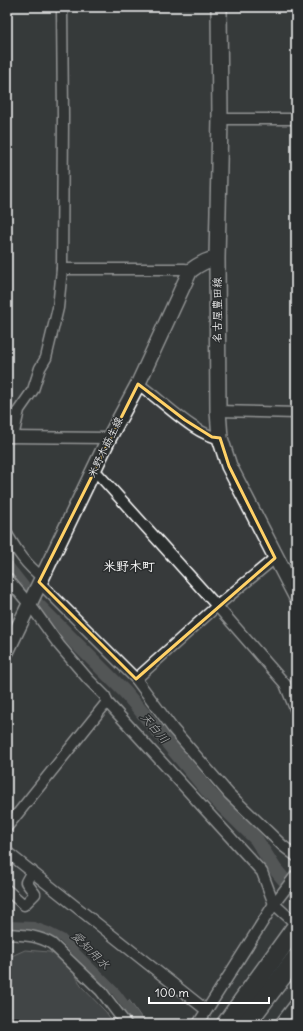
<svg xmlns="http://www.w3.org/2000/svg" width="303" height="1031" viewBox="0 0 303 1031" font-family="Delius,'Klee One',sans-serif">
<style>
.green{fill:#505354;stroke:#a8a9aa}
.water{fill:#767879;stroke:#adaeaf}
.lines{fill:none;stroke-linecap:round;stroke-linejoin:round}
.canal{stroke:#767879;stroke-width:8}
.river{stroke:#767879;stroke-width:14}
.minor-casing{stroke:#fff;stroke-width:13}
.secondary-casing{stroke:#fff;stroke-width:17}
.primary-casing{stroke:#fff;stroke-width:18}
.motorway-casing{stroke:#fff;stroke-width:21}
.minor{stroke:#2a2d2e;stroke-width:10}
.secondary{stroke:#2a2d2e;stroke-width:14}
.primary{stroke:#2a2d2e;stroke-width:15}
.motorway{stroke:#2a2d2e;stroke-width:18}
.marked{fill:none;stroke:#ffd166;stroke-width:3;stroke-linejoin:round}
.labels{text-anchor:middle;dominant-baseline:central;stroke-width:3;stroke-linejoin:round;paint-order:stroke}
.street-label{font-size:11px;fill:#fff;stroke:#2a2d2e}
.water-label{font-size:12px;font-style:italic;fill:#b4b5b5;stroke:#2a2d2e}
.quarter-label{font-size:13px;font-weight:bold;fill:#fff;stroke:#2a2d2e}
</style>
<rect width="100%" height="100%" fill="#373a3b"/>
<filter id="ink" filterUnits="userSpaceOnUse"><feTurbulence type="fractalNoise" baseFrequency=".025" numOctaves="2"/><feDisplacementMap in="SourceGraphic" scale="8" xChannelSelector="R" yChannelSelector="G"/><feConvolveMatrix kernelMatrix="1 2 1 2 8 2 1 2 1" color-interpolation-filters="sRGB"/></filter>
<g filter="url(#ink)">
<path class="green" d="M 25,950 L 49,952 L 69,961 L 81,986 L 106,1012 L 114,1024 L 7,1024 L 7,958 Z"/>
<path class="water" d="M 129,1000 L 146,1024 L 130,1024 L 121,1011 Z"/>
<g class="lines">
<path class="canal" d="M 7,925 L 34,926 L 48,931 L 62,938 L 116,992 L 140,1024"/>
<path class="river" d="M 7,567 L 33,600 L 125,692 L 211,795 L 256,839 L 275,869 L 296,894"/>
<g class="minor-casing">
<g id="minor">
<path d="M 220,119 L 296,119"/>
<path d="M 62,269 L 185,269 L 190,271"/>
<path d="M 138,384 C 161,399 195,436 220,438"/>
<path d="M 218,411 L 296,413"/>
<path d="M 7,437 L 109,438"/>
<path d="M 13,437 L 19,410 L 33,390 L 40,368 L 46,358 L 58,308 L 62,269 L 63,116 L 62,7"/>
<path d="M 93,471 L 99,475 L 217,606 L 285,684 L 296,711"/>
<path d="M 7,534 C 17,551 26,565 42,577"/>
<path d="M 7,578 L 34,610 L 59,645 L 88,679 L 105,696 L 107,702 L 262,872 L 274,904 L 296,924"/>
<path d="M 39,582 L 136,679 L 173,729 L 229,794 L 283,846 L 296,856"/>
<path d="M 136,679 L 217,606 L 275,558"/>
<path d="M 7,827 L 107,702"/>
<path d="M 7,852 L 206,1010"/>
<path d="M 7,890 L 24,905 L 35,894 L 26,882 L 32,871"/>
<path d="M 7,934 C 23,935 38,935 52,944 L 101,991 L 126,1024"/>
<path d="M 198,1024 L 274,904 L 296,875"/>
<path d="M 280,1024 L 296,1003"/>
</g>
</g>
<g class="secondary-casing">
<path id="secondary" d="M 7,651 L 109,438 L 138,384 L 190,271 C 199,264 206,260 217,258"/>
</g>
<g class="primary-casing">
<path id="primary" d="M 219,7 L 220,119 L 217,258 L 218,411 L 220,438 L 229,466 L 296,596"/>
</g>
<g class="motorway-casing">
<g id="motorway">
<path d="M 226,1024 L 296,927"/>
<path d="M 246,1024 L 296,958"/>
</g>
</g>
<use href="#minor" class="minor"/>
<use href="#secondary" class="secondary"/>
<use href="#primary" class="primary"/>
<use href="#motorway" class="motorway"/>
</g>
</g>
<path d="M0 0H303V1031H0ZM 138,384 L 185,420 L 212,437 L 220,438 L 229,466 L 275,558 L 136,679 L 39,582 Z" fill="#373a3b" fill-opacity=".55" fill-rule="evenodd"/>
<path class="marked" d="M 138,384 L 185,420 L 212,437 L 220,438 L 229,466 L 275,558 L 136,679 L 39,582 Z"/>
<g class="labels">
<g class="street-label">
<text transform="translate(217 310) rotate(-90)">名古屋豊田線</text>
<text transform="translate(105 447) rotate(-64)">米野木莇生線</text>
</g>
<g class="water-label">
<text transform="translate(155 728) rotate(50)">天白川</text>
<text transform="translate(91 950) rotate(45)">愛知用水</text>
</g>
<g class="quarter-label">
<text x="129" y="566">米野木町</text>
</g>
</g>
<rect width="303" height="1031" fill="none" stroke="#2a2d2e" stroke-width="24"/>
<rect x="12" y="12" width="279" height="1007" fill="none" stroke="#fff" stroke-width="1.5" filter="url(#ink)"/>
<path d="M149 997v6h120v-6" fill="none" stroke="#ffffff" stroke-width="2"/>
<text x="155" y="997" font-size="12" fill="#ffffff" stroke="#2a2d2e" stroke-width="3" paint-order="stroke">100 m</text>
</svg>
